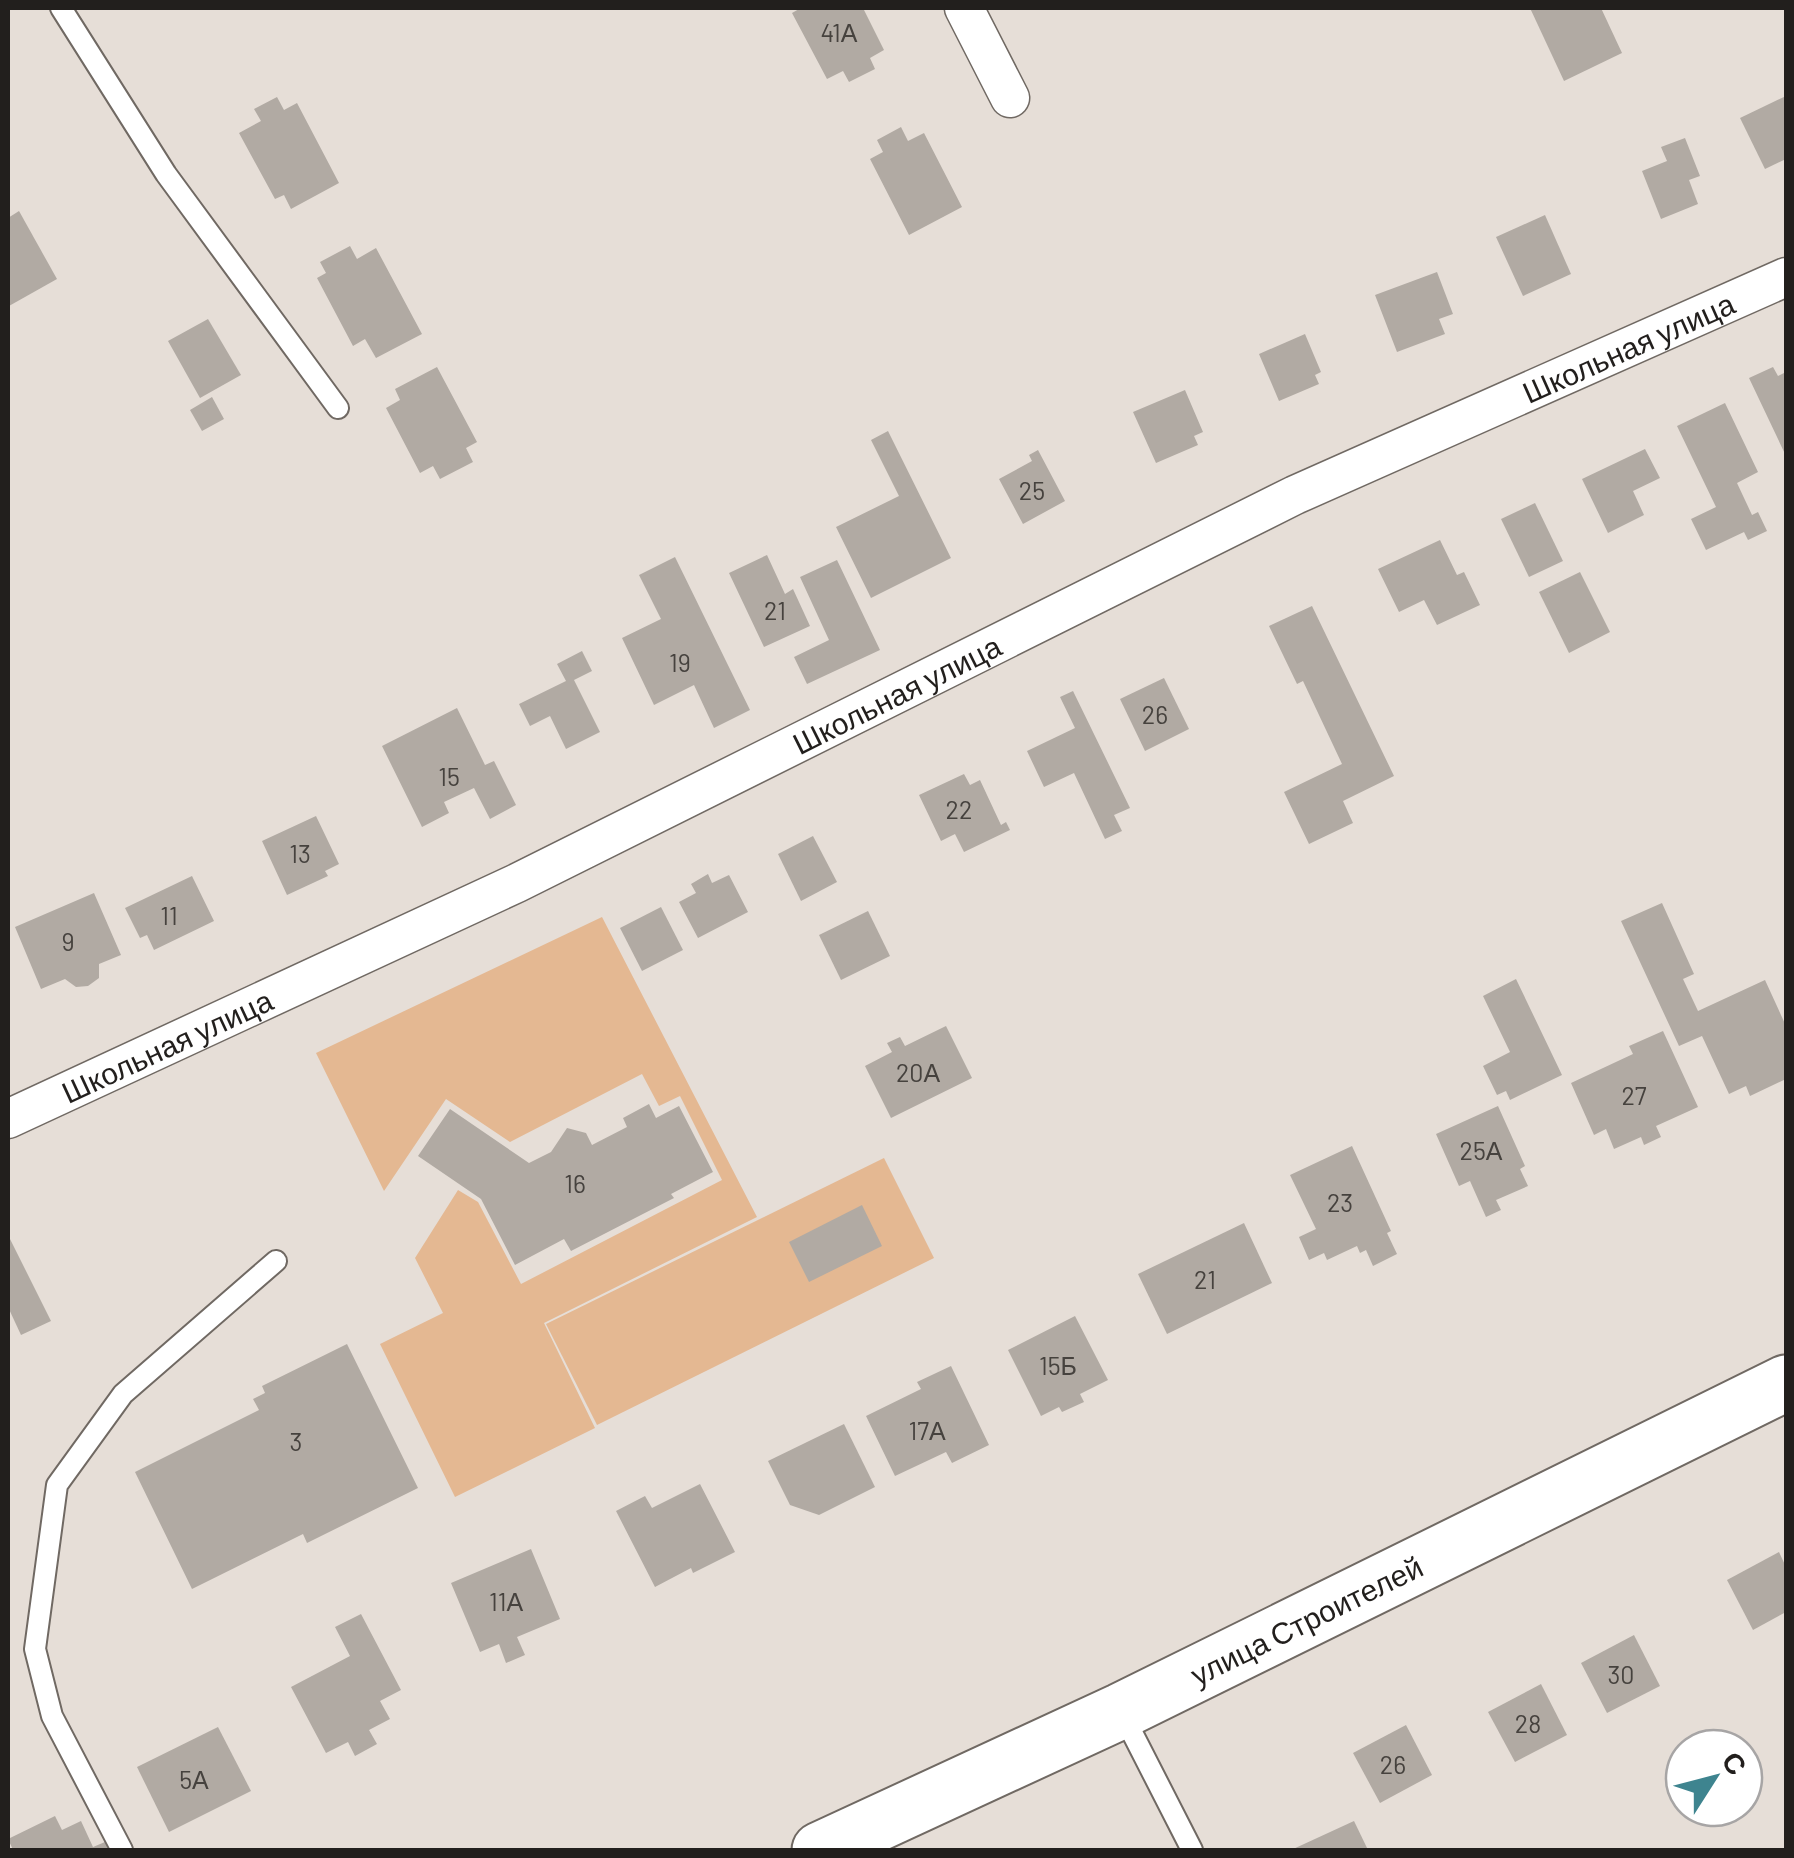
<svg xmlns="http://www.w3.org/2000/svg" width="1794" height="1858" viewBox="0 0 1794 1858" font-family="Barlow,sans-serif">
<style>
.green{fill:#e4b892}
.building{fill:#b1aaa3}
.lines{fill:none;stroke-linecap:round;stroke-linejoin:round}
.lane-casing{stroke:#706963;stroke-width:24}
.street-casing{stroke:#706963;stroke-width:41}
.secondary-casing{stroke:#706963;stroke-width:59}
.lane{stroke:#fff;stroke-width:20}
.street{stroke:#fff;stroke-width:38}
.secondary{stroke:#fff;stroke-width:55}
.labels{text-anchor:middle;dominant-baseline:central;stroke-width:9;stroke-linejoin:round;paint-order:stroke}
.number-label{font-size:25px;fill:#46423e}
.street-label{font-size:30px;fill:#221f1d;stroke:#fff}
</style>
<rect width="100%" height="100%" fill="#e6ded7"/>
<g class="green">
<path d="M 602,917 L 757,1217 L 544,1323 L 595,1428 L 455,1497 L 380,1344 L 443,1313 L 415,1258 L 458,1190 L 478,1202 L 521,1284 L 722,1180 L 680,1096 L 659,1106 L 642,1074 L 510,1142 L 446,1099 L 384,1191 L 316,1053 Z"/>
<path d="M 884,1158 L 934,1258 L 597,1425 L 546,1324 Z"/>
</g>
<g class="building">
<path d="M 798,8 L 863,8 L 884,50 L 870,58 L 875,69 L 849,82 L 843,71 L 827,79 L 792,13 L 799,9 Z"/>
<path d="M 1530,8 L 1601,8 L 1622,53 L 1564,81 Z"/>
<path d="M 1786,96 L 1786,159 L 1765,169 L 1740,118 Z"/>
<path d="M 277,97 L 284,110 L 297,103 L 339,183 L 291,209 L 284,195 L 275,199 L 239,133 L 261,121 L 254,109 Z"/>
<path d="M 901,127 L 908,141 L 924,133 L 962,207 L 909,235 L 870,159 L 883,152 L 877,140 Z"/>
<path d="M 1685,138 L 1700,176 L 1689,180 L 1698,204 L 1661,219 L 1642,171 L 1667,161 L 1661,147 Z"/>
<path d="M 19,211 L 57,279 L 9,306 L 8,218 Z"/>
<path d="M 1545,215 L 1571,274 L 1523,296 L 1496,237 Z"/>
<path d="M 350,246 L 357,259 L 376,248 L 422,334 L 376,358 L 365,339 L 353,346 L 317,278 L 326,273 L 320,262 Z"/>
<path d="M 1437,272 L 1453,314 L 1439,319 L 1445,334 L 1397,352 L 1375,295 Z"/>
<path d="M 208,319 L 241,375 L 200,398 L 168,341 Z"/>
<path d="M 1305,334 L 1321,372 L 1315,375 L 1319,384 L 1279,401 L 1259,354 Z"/>
<path d="M 437,367 L 477,442 L 466,448 L 473,462 L 440,479 L 433,466 L 420,473 L 386,408 L 400,400 L 395,389 Z"/>
<path d="M 1773,367 L 1778,376 L 1786,372 L 1786,456 L 1749,378 Z"/>
<path d="M 1185,390 L 1203,432 L 1194,436 L 1198,445 L 1156,463 L 1133,412 Z"/>
<path d="M 212,397 L 224,419 L 202,431 L 190,410 Z"/>
<path d="M 1725,403 L 1758,472 L 1737,483 L 1752,515 L 1758,512 L 1767,531 L 1748,540 L 1744,532 L 1706,550 L 1691,519 L 1716,507 L 1677,426 Z"/>
<path d="M 888,431 L 951,558 L 871,598 L 836,527 L 899,496 L 871,440 Z"/>
<path d="M 1645,449 L 1660,478 L 1633,491 L 1644,515 L 1608,533 L 1582,479 Z"/>
<path d="M 1038,450 L 1065,501 L 1023,524 L 999,479 L 1032,461 L 1029,455 Z"/>
<path d="M 1535,503 L 1563,561 L 1529,577 L 1501,519 Z"/>
<path d="M 1440,540 L 1457,575 L 1464,572 L 1480,605 L 1437,625 L 1424,600 L 1399,612 L 1378,569 Z"/>
<path d="M 767,555 L 785,594 L 793,589 L 810,626 L 764,647 L 729,573 Z"/>
<path d="M 675,557 L 750,710 L 714,728 L 694,685 L 654,705 L 622,638 L 661,619 L 639,575 Z"/>
<path d="M 837,560 L 880,650 L 807,684 L 794,657 L 829,640 L 800,577 Z"/>
<path d="M 1580,572 L 1610,632 L 1569,653 L 1539,592 Z"/>
<path d="M 1312,606 L 1394,776 L 1343,801 L 1353,823 L 1309,844 L 1284,792 L 1342,764 L 1303,681 L 1297,684 L 1269,626 Z"/>
<path d="M 582,651 L 592,671 L 574,680 L 600,732 L 566,749 L 550,716 L 530,726 L 519,704 L 566,681 L 557,664 Z"/>
<path d="M 1164,678 L 1189,729 L 1145,751 L 1120,699 Z"/>
<path d="M 1073,691 L 1130,808 L 1114,815 L 1122,831 L 1105,839 L 1074,773 L 1044,787 L 1027,751 L 1075,728 L 1060,697 Z"/>
<path d="M 457,708 L 485,765 L 494,761 L 516,805 L 490,819 L 474,788 L 444,802 L 449,813 L 422,827 L 382,746 Z"/>
<path d="M 964,774 L 970,785 L 980,780 L 1001,825 L 1006,822 L 1010,830 L 964,852 L 955,834 L 941,841 L 919,795 Z"/>
<path d="M 316,816 L 339,864 L 325,871 L 328,876 L 287,895 L 262,841 Z"/>
<path d="M 813,836 L 837,882 L 801,901 L 778,854 Z"/>
<path d="M 708,874 L 712,883 L 729,875 L 748,912 L 698,938 L 679,902 L 696,893 L 691,884 Z"/>
<path d="M 192,876 L 214,921 L 154,950 L 147,935 L 140,938 L 125,908 Z"/>
<path d="M 94,893 L 121,955 L 99,964 L 99,978 L 88,986 L 76,987 L 65,979 L 41,989 L 15,927 Z"/>
<path d="M 1662,903 L 1694,974 L 1683,979 L 1698,1011 L 1765,980 L 1786,1026 L 1786,1079 L 1750,1096 L 1746,1086 L 1729,1094 L 1702,1036 L 1679,1046 L 1621,921 Z"/>
<path d="M 661,907 L 683,950 L 642,971 L 620,928 Z"/>
<path d="M 868,911 L 890,956 L 841,980 L 819,935 Z"/>
<path d="M 1516,979 L 1562,1075 L 1510,1100 L 1506,1091 L 1497,1095 L 1483,1066 L 1510,1052 L 1483,996 Z"/>
<path d="M 946,1026 L 972,1078 L 891,1118 L 865,1066 L 892,1052 L 887,1043 L 900,1037 L 905,1046 Z"/>
<path d="M 1663,1031 L 1698,1107 L 1656,1126 L 1661,1137 L 1644,1145 L 1641,1137 L 1614,1149 L 1606,1129 L 1594,1135 L 1571,1083 L 1633,1054 L 1629,1046 Z"/>
<path d="M 649,1104 L 656,1118 L 679,1106 L 713,1172 L 671,1194 L 674,1198 L 571,1251 L 564,1239 L 515,1265 L 481,1199 L 418,1156 L 450,1109 L 529,1163 L 551,1152 L 567,1128 L 586,1133 L 592,1145 L 627,1127 L 623,1118 Z"/>
<path d="M 1498,1106 L 1525,1166 L 1520,1169 L 1528,1186 L 1496,1200 L 1501,1210 L 1486,1217 L 1470,1181 L 1459,1186 L 1436,1134 Z"/>
<path d="M 1352,1146 L 1391,1231 L 1387,1233 L 1397,1254 L 1373,1266 L 1366,1250 L 1360,1253 L 1357,1246 L 1327,1260 L 1324,1253 L 1309,1260 L 1299,1237 L 1316,1229 L 1290,1175 Z"/>
<path d="M 862,1205 L 882,1246 L 809,1282 L 789,1242 Z"/>
<path d="M 1244,1223 L 1272,1283 L 1167,1334 L 1138,1274 Z"/>
<path d="M 10,1239 L 51,1321 L 21,1335 L 8,1307 L 8,1240 Z"/>
<path d="M 1075,1316 L 1108,1380 L 1080,1394 L 1084,1402 L 1062,1412 L 1059,1407 L 1041,1416 L 1008,1350 Z"/>
<path d="M 347,1344 L 418,1488 L 307,1543 L 303,1534 L 192,1589 L 135,1472 L 259,1410 L 253,1399 L 265,1393 L 262,1386 Z"/>
<path d="M 951,1366 L 989,1445 L 952,1463 L 946,1452 L 895,1476 L 866,1416 L 921,1389 L 917,1382 Z"/>
<path d="M 844,1424 L 875,1487 L 819,1515 L 790,1505 L 768,1461 Z"/>
<path d="M 700,1484 L 735,1552 L 693,1573 L 691,1568 L 655,1587 L 616,1511 L 645,1496 L 652,1508 Z"/>
<path d="M 531,1549 L 560,1619 L 517,1637 L 525,1655 L 506,1663 L 499,1644 L 480,1652 L 451,1583 Z"/>
<path d="M 1779,1552 L 1786,1567 L 1786,1612 L 1753,1630 L 1727,1580 Z"/>
<path d="M 361,1614 L 401,1690 L 380,1701 L 390,1719 L 369,1730 L 377,1744 L 355,1756 L 348,1742 L 326,1753 L 291,1687 L 350,1656 L 335,1627 Z"/>
<path d="M 1634,1635 L 1660,1686 L 1607,1713 L 1581,1663 Z"/>
<path d="M 1541,1684 L 1567,1735 L 1515,1762 L 1488,1712 Z"/>
<path d="M 1406,1725 L 1432,1775 L 1380,1803 L 1353,1753 Z"/>
<path d="M 218,1727 L 251,1791 L 169,1832 L 137,1767 Z"/>
<path d="M 55,1816 L 62,1830 L 81,1821 L 93,1847 L 105,1842 L 109,1850 L 13,1850 L 8,1839 Z"/>
<path d="M 1354,1821 L 1368,1850 L 1291,1850 Z"/>
</g>
<g class="lines">
<g class="lane-casing">
<g id="lane">
<path d="M 61,8 L 166,174 L 338,408"/>
<path d="M 1122,1713 L 1192,1850"/>
<path d="M 122,1850 L 52,1716 L 35,1649 L 57,1485 L 123,1394 L 276,1261"/>
</g>
</g>
<g class="street-casing">
<g id="street">
<path d="M 964,8 L 1010,98"/>
<path id="s1" d="M 8,1119 L 517,883 L 1295,495 L 1786,277"/>
</g>
</g>
<g class="secondary-casing">
<g id="secondary">
<path id="s2" d="M 820,1850 L 1121,1711 L 1786,1383"/>
</g>
</g>
<use href="#lane" class="lane"/>
<use href="#street" class="street"/>
<use href="#secondary" class="secondary"/>
</g>
<g class="labels">
<g class="number-label">
<text x="839" y="32">41А</text>
<text x="1032" y="490">25</text>
<text x="775" y="610">21</text>
<text x="680" y="662">19</text>
<text x="1155" y="714">26</text>
<text x="449" y="776">15</text>
<text x="959" y="809">22</text>
<text x="300" y="853">13</text>
<text x="169" y="915">11</text>
<text x="68" y="941">9</text>
<text x="918" y="1072">20А</text>
<text x="1634" y="1095">27</text>
<text x="1481" y="1150">25А</text>
<text x="575" y="1183">16</text>
<text x="1340" y="1202">23</text>
<text x="1205" y="1279">21</text>
<text x="1058" y="1365">15Б</text>
<text x="927" y="1430">17А</text>
<text x="296" y="1441">3</text>
<text x="506" y="1601">11А</text>
<text x="1621" y="1674">30</text>
<text x="1528" y="1723">28</text>
<text x="1393" y="1764">26</text>
<text x="194" y="1779">5А</text>
</g>
<g class="street-label">
<text stroke="none"><textPath href="#s1" startOffset="1795">Школьная улица</textPath></text>
<text stroke="none"><textPath href="#s1" startOffset="985">Школьная улица</textPath></text>
<text stroke="none"><textPath href="#s1" startOffset="175">Школьная улица</textPath></text>
<text stroke="none"><textPath href="#s2" startOffset="538">улица Строителей</textPath></text>
</g>
</g>
<rect width="1794" height="1858" fill="none" stroke="#221f1d" stroke-width="20"/>
<g transform="translate(1714 1778) rotate(54)"><circle r="48" fill="#ffffff" stroke="#a7a5a5" stroke-width="2.5"/>
<path d="M0-8L18 38L0 25L-18 38Z" fill="#3e848f"/>
<text y="-15" font-size="28" font-weight="bold" text-anchor="middle" fill="#221f1d">С</text>
</g>
</svg>
